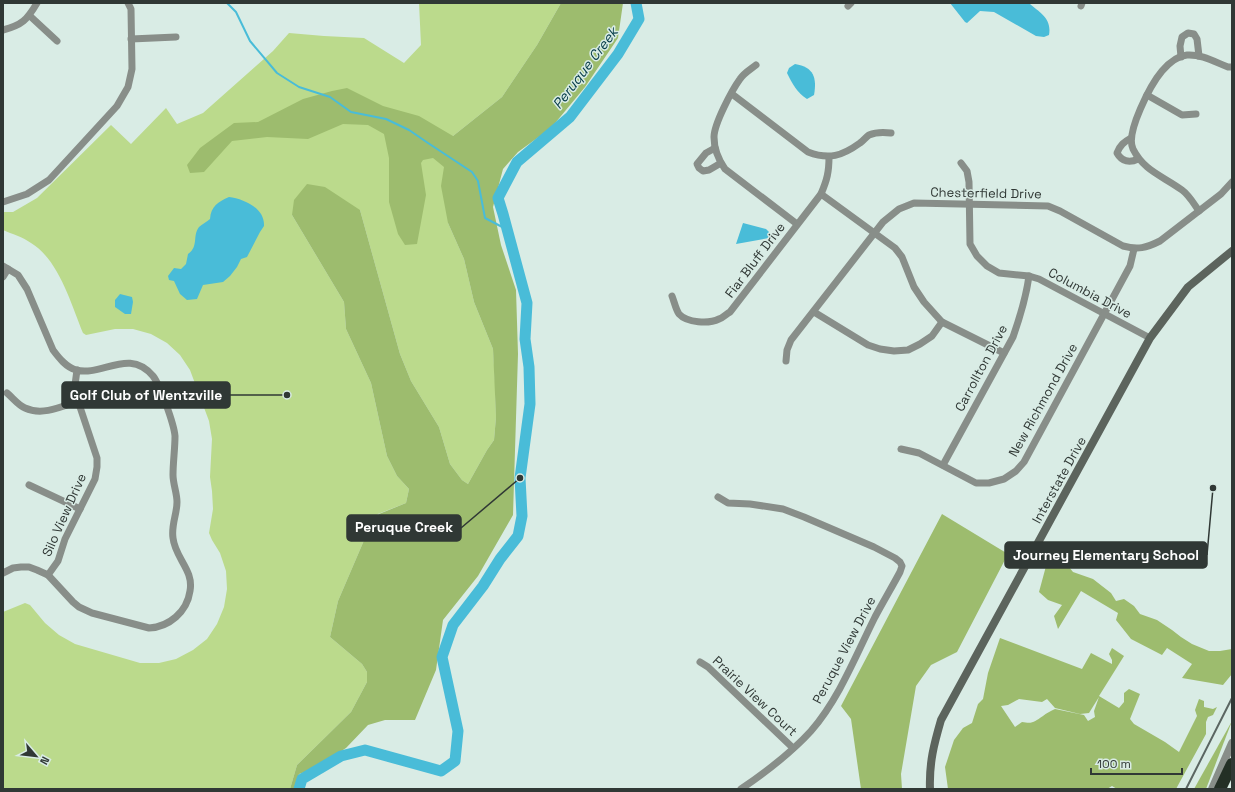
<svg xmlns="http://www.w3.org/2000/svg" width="1235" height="792" viewBox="0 0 1235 792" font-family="'Space Grotesk',sans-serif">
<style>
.green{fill:#bbda8c}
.forest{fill:#9dbc6e;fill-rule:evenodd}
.water{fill:#49bcd8}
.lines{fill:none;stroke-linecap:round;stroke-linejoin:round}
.stream{stroke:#49bcd8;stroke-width:2}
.river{stroke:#49bcd8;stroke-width:11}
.minor{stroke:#888e89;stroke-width:7}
.tertiary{stroke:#888e89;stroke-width:8}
.secondary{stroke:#5c645d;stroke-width:8}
.motorway{stroke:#232f25;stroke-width:12}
.rail{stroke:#5b6662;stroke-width:2}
.labels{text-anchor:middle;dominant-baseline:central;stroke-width:3;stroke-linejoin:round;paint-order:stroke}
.street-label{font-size:13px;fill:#303835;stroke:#d9ece5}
.water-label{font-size:14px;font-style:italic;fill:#053b47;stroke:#d9ece5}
.leader{fill:none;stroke:#303835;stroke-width:1.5}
.callout-dot{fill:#303835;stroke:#d9ece5;stroke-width:1.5}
.callout{fill:#303835;stroke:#303835;stroke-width:1.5}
.callout-label{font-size:14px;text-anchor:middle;font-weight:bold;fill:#fff}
</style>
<rect width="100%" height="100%" fill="#d9ece5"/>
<path class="green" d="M 419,3 L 561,3 L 537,45 L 502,97 L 453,136 L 448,223 L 464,259 L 474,302 L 493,349 L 495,382 L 496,417 L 494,440 L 487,450 L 468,484 L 462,480 L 450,464 L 439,427 L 411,381 L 400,354 L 360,210 L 292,215 L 344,302 L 346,329 L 371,383 L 387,456 L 397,476 L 409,489 L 406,503 L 378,514 L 368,531 L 338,601 L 330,637 L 362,664 L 367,672 L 367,682 L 351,712 L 297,765 L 290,789 L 3,789 L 3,612 L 25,603 L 30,605 L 45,623 L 59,635 L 75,644 L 140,663 L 159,663 L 176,659 L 193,650 L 207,639 L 217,624 L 224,607 L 227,589 L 226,571 L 220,553 L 212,540 L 209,533 L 213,509 L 212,491 L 210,477 L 212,439 L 209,421 L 190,370 L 180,355 L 167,343 L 151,334 L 133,329 L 115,329 L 86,335 L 83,333 C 71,304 59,260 31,243 C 23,237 12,234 3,230 L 3,212 L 13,212 L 37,198 L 111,125 L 131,144 L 166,108 L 177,124 L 203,113 L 273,51 L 289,33 L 324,36 L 364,38 L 404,63 L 421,45 Z"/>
<g class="forest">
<path d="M 561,3 L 623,3 L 618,38 L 585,87 L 551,128 L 518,152 L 503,169 L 493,207 L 501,245 L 516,290 L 518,354 L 513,515 L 478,576 L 443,620 L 436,670 L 415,720 L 385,720 L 368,725 L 346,748 L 314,769 L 299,774 L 295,789 L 290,789 L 297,765 L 351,712 L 367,682 L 367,672 L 362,664 L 330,637 L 338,601 L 368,531 L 379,514 L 406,503 L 409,489 L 397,476 L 387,456 L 371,383 L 346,329 L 344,302 L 292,215 L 294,200 L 307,184 L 325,187 L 360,210 L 400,354 L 411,381 L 439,427 L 450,464 L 462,480 L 468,484 L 487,450 L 494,440 L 496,417 L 493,349 L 474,302 L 464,259 L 448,223 L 441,186 L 444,167 L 433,158 L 423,160 L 421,163 L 426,195 L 417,244 L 405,245 L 398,234 L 389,202 L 389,158 L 384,134 L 368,125 L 343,124 L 308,139 L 267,137 L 232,141 L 204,172 L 190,173 L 187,165 L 200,148 L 234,123 L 258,122 L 303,99 L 332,91 L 347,88 L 383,106 L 419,116 L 453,136 L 502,97 L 537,45 Z"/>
<path d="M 942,514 L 1008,554 L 957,652 L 931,665 L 916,686 L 901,774 L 902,789 L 861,789 L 851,719 L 841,706 Z"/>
<path d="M 1049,555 L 1059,555 L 1073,572 L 1093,579 L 1111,593 L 1116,601 L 1124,599 L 1134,606 L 1140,614 L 1157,620 L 1172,630 L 1181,637 L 1192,644 L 1209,651 L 1220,651 L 1232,649 L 1232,674 L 1223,685 L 1182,678 L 1192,664 L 1167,648 L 1162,655 L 1131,639 L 1116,620 L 1118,613 L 1081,591 L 1058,629 L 1054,616 L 1062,605 L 1048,600 L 1039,592 Z"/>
<path d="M 1000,638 L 1082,669 L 1091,653 L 1112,664 L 1112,660 L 1109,654 L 1112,648 L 1124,656 L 1099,696 L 1119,708 L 1124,702 L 1124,693 L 1129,689 L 1140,694 L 1130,719 L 1134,724 L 1165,742 L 1179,752 L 1197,716 L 1195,710 L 1199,699 L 1204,701 L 1204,707 L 1213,709 L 1217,707 L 1213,715 L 1208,717 L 1206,722 L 1206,734 L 1176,789 L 1117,789 L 1112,786 L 1107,789 L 948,789 L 945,767 L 954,740 L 963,728 L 972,723 L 978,704 L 983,699 L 988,673 ZM 1099,697 L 1094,711 L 1095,717 L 1088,721 L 1084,715 L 1055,709 C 1051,711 1046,713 1043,716 C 1034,722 1033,724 1022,722 L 1015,727 L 1001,706 L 1008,705 L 1019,699 L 1042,702 L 1047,699 L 1055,708 L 1080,714 L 1089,713 Z"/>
<path d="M 1232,721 L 1206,789 L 1194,789 Z"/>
</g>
<g class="water">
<path d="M 950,3 L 1029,3 C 1040,13 1052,18 1049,35 L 1044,37 L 1036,36 L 994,12 L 980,11 L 967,23 L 965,22 Z"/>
<path d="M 795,64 C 814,67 817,78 814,95 L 807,99 C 797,93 792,83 787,73 L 789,68 Z"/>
<path d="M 229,197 C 244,199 265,208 264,226 L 260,232 L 247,257 L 241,259 L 237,267 L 230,276 L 223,282 L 203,285 L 197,299 L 187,300 L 180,294 L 174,281 L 169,280 L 168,276 L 174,268 L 181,269 L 186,264 L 188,254 C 199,246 192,236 199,227 C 202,224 207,222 210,219 C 211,206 218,202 229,197 Z"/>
<path d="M 743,223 L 766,229 L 769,232 L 769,238 L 736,244 Z"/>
<path d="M 120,294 L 132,297 L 133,302 L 131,314 L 125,314 L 115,307 L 115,300 Z"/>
</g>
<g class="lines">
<path class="stream" d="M 227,3 L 236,12 L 250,41 L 277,73 L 299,87 L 330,97 L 351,112 L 386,119 L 409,130 L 428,143 L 472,172 L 478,181 L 485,218 L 508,230"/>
<path class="river" d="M 299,789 L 302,779 L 341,756 L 365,750 L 441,771 L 455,761 L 458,731 L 442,657 L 453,625 L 483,586 L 500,559 L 518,536 L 522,516 L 520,478 L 530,404 L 529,367 L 525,339 L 527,303 L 503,214 L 498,198 L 517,162 L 570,117 L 618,54 L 639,19 L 636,3"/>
<g class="minor">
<path d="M 848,6 L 851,3"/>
<path d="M 1081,6 L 1082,3"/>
<path d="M 30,16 L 57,41"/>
<path d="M 3,30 C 22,25 27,20 37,3"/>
<path d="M 131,39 L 176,37"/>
<path d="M 1181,57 L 1180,46 L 1182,37 L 1188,33 L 1194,34 L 1197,39 L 1199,56"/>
<path d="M 756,65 C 751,69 744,73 740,79 C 732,90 714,124 714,137 C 714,149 718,159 725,169 L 797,224"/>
<path d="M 732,94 L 808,152 C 829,160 842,156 860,143 C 863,141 866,137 869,135 C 876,132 884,132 891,133"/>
<path d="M 1147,95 L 1182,115 L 1196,114"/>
<path d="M 1131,138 C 1124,142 1120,145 1117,153 C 1122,162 1130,163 1138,159"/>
<path d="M 715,148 L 706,153 L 697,164 L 699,168 L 703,171 L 709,170 L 721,163"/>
<path d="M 961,163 L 967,171 L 969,182 L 970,244 L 977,256 L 987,266 L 999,273 L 1029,276 L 1039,279 L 1150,338"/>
<path d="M 821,194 L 895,248 L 902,257 L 914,287 L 924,302 L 942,322 L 1004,353"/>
<path d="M 3,202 L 27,194 L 49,180 L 117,106 L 128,87 L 132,69 L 131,9 L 128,3"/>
<path d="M 1199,211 C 1194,204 1189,195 1182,190 C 1163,176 1144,171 1133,149 C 1125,133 1151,84 1162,71 C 1168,64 1177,56 1187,55 C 1201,54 1215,62 1228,67 L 1232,67"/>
<path d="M 3,266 L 18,275 L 27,289 L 53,350 C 59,358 66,367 76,370 C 102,377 129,347 153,376 C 160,385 174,424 175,436 C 175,449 173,462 173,475 C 173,484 177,493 177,502 C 177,514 171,525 173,538 C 175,558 194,570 190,591 C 187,612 169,627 149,628 L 92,613 L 79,607 L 73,602 L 48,575 L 37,570 L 29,567 L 21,567 L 13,568 L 3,573"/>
<path d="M 3,277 L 8,269"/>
<path d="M 672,296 C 674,301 676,310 679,314 C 687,323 709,324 719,319 C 723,318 726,314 730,312 L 821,194 C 827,180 829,172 829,157"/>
<path d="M 814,312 L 868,345 L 880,349 L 894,351 L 908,350 L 920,344 L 932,336 L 942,322"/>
<path d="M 786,361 L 787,350 L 791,340 L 883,222 L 899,209 L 914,203 L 1048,206 L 1060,211 L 1123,246 C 1138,250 1146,248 1160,241 L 1221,194 L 1232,182"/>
<path d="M 7,393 C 13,398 18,405 25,408 C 42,416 61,407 78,401"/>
<path d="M 901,449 L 919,453 L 976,483 L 989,483 L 1004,479 L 1016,471 L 1024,462 L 1130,266 L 1134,249"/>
<path d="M 943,465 L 1013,337 C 1020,317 1026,298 1029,276"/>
<path d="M 29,485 L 80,509"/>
<path d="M 718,497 L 728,503 L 750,504 L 783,509 L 804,517 L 874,547 L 895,558 L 900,562 L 902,566 L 900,572 C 892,587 883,602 875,617 C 856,655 839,699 811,731 C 791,753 766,772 741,789"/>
<path d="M 48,575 L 58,561 L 65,539 L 95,479 L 97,467 L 97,458 L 78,401 L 75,385 L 77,370"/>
<path d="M 700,662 L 708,667 L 793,748"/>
</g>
<path class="tertiary" d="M 1212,789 L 1232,743"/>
<path class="secondary" d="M 930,789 C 929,763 934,744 941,720 L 1150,338 L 1188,287 L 1232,251"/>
<path class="motorway" d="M 1220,789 L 1232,764"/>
<path class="rail" d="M 1186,789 L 1232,698"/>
</g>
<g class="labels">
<g class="street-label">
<text transform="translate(986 193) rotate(1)">Chesterfield Drive</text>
<text transform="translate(755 260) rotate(-53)">Fiar Bluff Drive</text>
<text transform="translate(1090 293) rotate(28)">Columbia Drive</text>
<text transform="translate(981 368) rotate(-62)">Carrollton Drive</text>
<text transform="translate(1043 400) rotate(-61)">New Richmond Drive</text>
<text transform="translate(1059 480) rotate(-61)">Interstate Drive</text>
<text transform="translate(64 515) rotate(-66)">Silo View Drive</text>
<text transform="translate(844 650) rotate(-62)">Peruque View Drive</text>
<text transform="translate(755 696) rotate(43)">Prairie View Court</text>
</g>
<g class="water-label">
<text transform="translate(585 68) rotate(-53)">Peruque Creek</text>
</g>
</g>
<path class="leader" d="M287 395L230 395M520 478L461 528M1213 488L1207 555"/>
<g class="callout-dot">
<circle cx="287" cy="395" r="4"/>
<circle cx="520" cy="478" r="4"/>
<circle cx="1213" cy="488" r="4"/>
</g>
<g class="callout">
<rect x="62" y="382" width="168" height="26" rx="4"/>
<rect x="347" y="515" width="114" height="26" rx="4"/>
<rect x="1005" y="542" width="202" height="26" rx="4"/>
</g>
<g class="callout-label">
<text x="146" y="400">Golf Club of Wentzville</text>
<text x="404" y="532">Peruque Creek</text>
<text x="1106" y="560">Journey Elementary School</text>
</g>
<rect width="1235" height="792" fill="none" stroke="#303835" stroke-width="8"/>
<g transform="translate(36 756) rotate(118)" stroke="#d9ece5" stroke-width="3" paint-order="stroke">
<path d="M0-3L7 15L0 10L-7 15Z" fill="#303835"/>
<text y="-6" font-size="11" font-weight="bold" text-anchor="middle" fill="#303835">N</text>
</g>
<path d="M1091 768v6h91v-6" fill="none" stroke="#303835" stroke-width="2"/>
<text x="1097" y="768" font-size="12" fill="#303835" stroke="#d9ece5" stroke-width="3" paint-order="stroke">100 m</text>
</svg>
